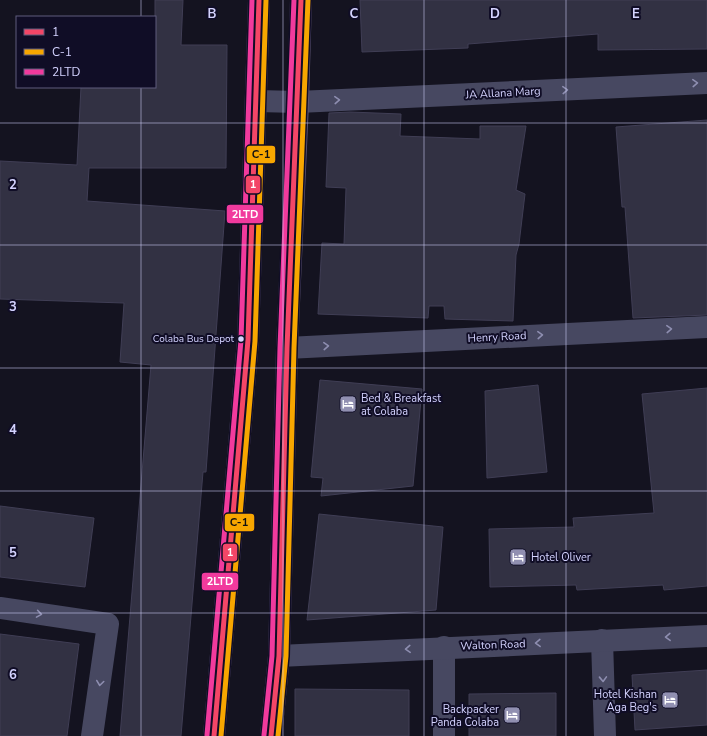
<svg xmlns="http://www.w3.org/2000/svg" width="707" height="736" viewBox="0 0 707 736" font-family="'Nunito Sans',sans-serif">
<style>
.building{fill:#323143;stroke:#403e55}
.lines{fill:none;stroke-linecap:round;stroke-linejoin:round}
.minor{stroke:#474861;stroke-width:22}
.major{stroke:#5b5373;stroke-width:22}
.bus-1-casing{stroke:#100d26;stroke-width:8}
.bus-2-casing{stroke:#100d26;stroke-width:8}
.bus-3-casing{stroke:#100d26;stroke-width:8}
.bus-1{stroke:#f34667;stroke-width:5}
.bus-2{stroke:#f7a600;stroke-width:5}
.bus-3{stroke:#f13a9d;stroke-width:5}
.oneway{stroke:#8e8eb0}
.grid{fill:none;stroke:#d4d3ff;stroke-width:1;stroke-opacity:0.55}
.bus-dot{fill:#d4d3ff;stroke:#100d26;stroke-width:1.5}
.labels{text-anchor:middle;dominant-baseline:central;stroke-width:4;stroke-linejoin:round;paint-order:stroke}
.bus-label{font-size:10px;fill:#d4d3ff;stroke:#100d26;text-anchor:end}
.street-label{font-size:11px;fill:#d4d3ff;stroke:#100d26}
.poi-label{font-size:11px;fill:#d4d3ff;stroke:#100d26;text-anchor:start}
.grid-label{font-size:13px;text-anchor:middle;font-weight:bold;fill:#d4d3ff;stroke:#100d26;stroke-width:4;stroke-linejoin:round;paint-order:stroke}
.line-badge{stroke:#100d26;stroke-width:1.5}
.badge-label{font-size:11px;text-anchor:middle;font-weight:bold;fill:#fff}
.pale-badge-label{font-size:11px;text-anchor:middle;font-weight:bold;fill:#111}
</style>
<rect width="100%" height="100%" fill="#141320"/>
<g class="building">
<path d="M 155,0 L 183,0 L 181,45 L 227,45 L 226,168 L 89,168 L 87,201 L 225,211 L 206,472 L 203,472 L 181,736 L 120,736 L 151,365 L 120,362 L 124,303 L 0,299 L 0,161 L 77,165 L 81,87 L 155,87 Z"/>
<path d="M 360,0 L 707,0 L 707,49 L 598,50 L 598,34 L 468,44 L 468,48 L 362,52 Z"/>
<path d="M 350,112 L 401,114 L 400,136 L 480,139 L 480,126 L 526,126 L 516,190 L 525,194 L 519,244 L 516,255 L 513,321 L 445,319 L 444,306 L 429,306 L 428,318 L 318,314 L 322,243 L 344,244 L 346,188 L 326,187 L 329,113 Z"/>
<path d="M 707,120 L 707,315 L 633,318 L 625,207 L 622,207 L 616,127 Z"/>
<path d="M 320,380 L 422,389 L 413,486 L 321,496 L 323,478 L 311,477 Z"/>
<path d="M 538,385 L 547,472 L 487,478 L 485,391 Z"/>
<path d="M 707,388 L 707,586 L 664,590 L 663,585 L 577,590 L 576,585 L 490,587 L 489,529 L 574,527 L 573,518 L 654,513 L 642,394 Z"/>
<path d="M 0,506 L 94,518 L 85,587 L 0,577 Z"/>
<path d="M 319,514 L 443,527 L 436,610 L 307,620 Z"/>
<path d="M 0,634 L 79,644 L 67,736 L 0,736 Z"/>
<path d="M 707,670 L 707,725 L 635,730 L 632,675 Z"/>
<path d="M 295,689 L 409,690 L 409,736 L 295,736 Z"/>
<path d="M 556,693 L 556,736 L 469,736 L 469,694 Z"/>
</g>
<g class="lines">
<g class="minor">
<path d="M 257,101 L 298,102 L 707,83"/>
<path d="M 287,348 L 707,327"/>
<path d="M 0,608 L 108,624 L 92,736"/>
<path d="M 602,640 L 605,736"/>
<path d="M 444,647 L 444,736"/>
<path d="M 279,656 L 707,636"/>
</g>
<g class="major">
<path d="M 214,736 L 248,340 L 259,0"/>
<path d="M 271,736 L 279,656 L 287,348 L 298,102 L 301,0"/>
</g>
<g class="bus-1-casing">
<g id="bus-1">
<path d="M 214,736 L 248,340 L 259,0"/>
<path d="M 271,736 L 279,656 L 287,348 L 301,0"/>
</g>
</g>
<g class="bus-2-casing">
<g id="bus-2">
<path d="M 221,736 L 255,341 L 266,0"/>
<path d="M 278,736 L 286,656 L 294,348 L 308,0"/>
</g>
</g>
<g class="bus-3-casing">
<g id="bus-3">
<path d="M 207,735 L 241,340 L 252,0"/>
<path d="M 264,735 L 272,656 L 280,348 L 294,0"/>
</g>
</g>
<use href="#bus-1" class="bus-1"/>
<use href="#bus-2" class="bus-2"/>
<use href="#bus-3" class="bus-3"/>
</g>
<defs><path id="oneway-chevron" d="M-2-3.5L2.5 0L-2 3.5" fill="none" stroke-width="1.6" stroke-linecap="round" stroke-linejoin="round"/></defs>
<g class="oneway">
<use href="#oneway-chevron" transform="translate(695 83) rotate(-3)"/>
<use href="#oneway-chevron" transform="translate(565 90) rotate(-3)"/>
<use href="#oneway-chevron" transform="translate(337 100) rotate(-3)"/>
<use href="#oneway-chevron" transform="translate(669 329) rotate(-3)"/>
<use href="#oneway-chevron" transform="translate(540 335) rotate(-3)"/>
<use href="#oneway-chevron" transform="translate(326 346) rotate(-3)"/>
<use href="#oneway-chevron" transform="translate(39 614) rotate(9)"/>
<use href="#oneway-chevron" transform="translate(668 637) rotate(178)"/>
<use href="#oneway-chevron" transform="translate(538 643) rotate(178)"/>
<use href="#oneway-chevron" transform="translate(408 649) rotate(177)"/>
<use href="#oneway-chevron" transform="translate(603 679) rotate(88)"/>
<use href="#oneway-chevron" transform="translate(100 683) rotate(98)"/>
</g>
<path class="grid" d="M 141,0 L 141,17M 283,0 L 283,736M 424,0 L 424,736M 566,0 L 566,736M 141,87 L 141,736M 0,123 L 707,123M 0,245 L 707,245M 0,368 L 707,368M 0,491 L 707,491M 0,613 L 707,613"/>
<defs>
<g id="hotel-square" transform="scale(0.9)"><rect x="-9" y="-9" width="18" height="18" rx="4" fill="#9190b1" stroke="#100d26"/><path d="M-6-4.5h1.5V1H6V5H4.5V3h-9V5H-6ZM-4 0a1.8 1.8 0 1 1 3.6 0ZM.5 0V-2.5h3Q6-2.5 6 0Z" fill="#fff"/></g>
</defs>
<g fill-rule="evenodd">
<use href="#hotel-square" x="348" y="404"/>
<use href="#hotel-square" x="518" y="557"/>
<use href="#hotel-square" x="670" y="700"/>
<use href="#hotel-square" x="512" y="715"/>
</g>
<circle class="bus-dot" cx="241" cy="339" r="3.5"/>
<g class="labels">
<g class="bus-label">
<text x="234" y="339">Colaba Bus Depot</text>
</g>
<g class="street-label">
<text transform="translate(503 93) rotate(-3)">JA Allana Marg</text>
<text transform="translate(497 337) rotate(-3)">Henry Road</text>
<text transform="translate(493 645) rotate(-2)">Walton Road</text>
</g>
<g class="poi-label">
<text x="361" y="398">Bed &amp; Breakfast<tspan x="361" dy="13">at Colaba</tspan></text>
<text x="531" y="557">Hotel Oliver</text>
<text x="657" y="694" text-anchor="end">Hotel Kishan<tspan x="657" dy="13">Aga Beg's</tspan></text>
<text x="499" y="709" text-anchor="end">Backpacker<tspan x="499" dy="13">Panda Colaba</tspan></text>
</g>
</g>
<g class="grid-label">
<text x="212" y="18">B</text>
<text x="354" y="18">C</text>
<text x="495" y="18">D</text>
<text x="636" y="18">E</text>
<text x="13" y="189">2</text>
<text x="13" y="311">3</text>
<text x="13" y="434">4</text>
<text x="13" y="557">5</text>
<text x="13" y="679">6</text>
</g>
<g class="line-badge">
<rect x="246" y="145" width="30" height="19" rx="4" fill="#f7a600"/>
<rect x="245" y="175" width="16" height="19" rx="4" fill="#f34667"/>
<rect x="226" y="204" width="38" height="20" rx="4" fill="#f13a9d"/>
<rect x="224" y="513" width="31" height="19" rx="4" fill="#f7a600"/>
<rect x="222" y="543" width="16" height="19" rx="4" fill="#f34667"/>
<rect x="201" y="572" width="38" height="19" rx="4" fill="#f13a9d"/>
</g>
<g class="badge-label">
<text x="253" y="188">1</text>
<text x="245" y="218">2LTD</text>
<text x="230" y="556">1</text>
<text x="220" y="585">2LTD</text>
</g>
<g class="pale-badge-label">
<text x="261" y="158">C-1</text>
<text x="239" y="526">C-1</text>
</g>
<rect x="16" y="16" width="140" height="72" fill="#100d26" stroke="#5e5c7d"/>
<rect x="24" y="29" width="20" height="6" fill="#f34667" stroke="#5e5c7d"/>
<text x="52" y="36" font-size="12" fill="#d4d3ff">1</text>
<rect x="24" y="49" width="20" height="6" fill="#f7a600" stroke="#5e5c7d"/>
<text x="52" y="56" font-size="12" fill="#d4d3ff">C-1</text>
<rect x="24" y="69" width="20" height="6" fill="#f13a9d" stroke="#5e5c7d"/>
<text x="52" y="76" font-size="12" fill="#d4d3ff">2LTD</text>
</svg>
